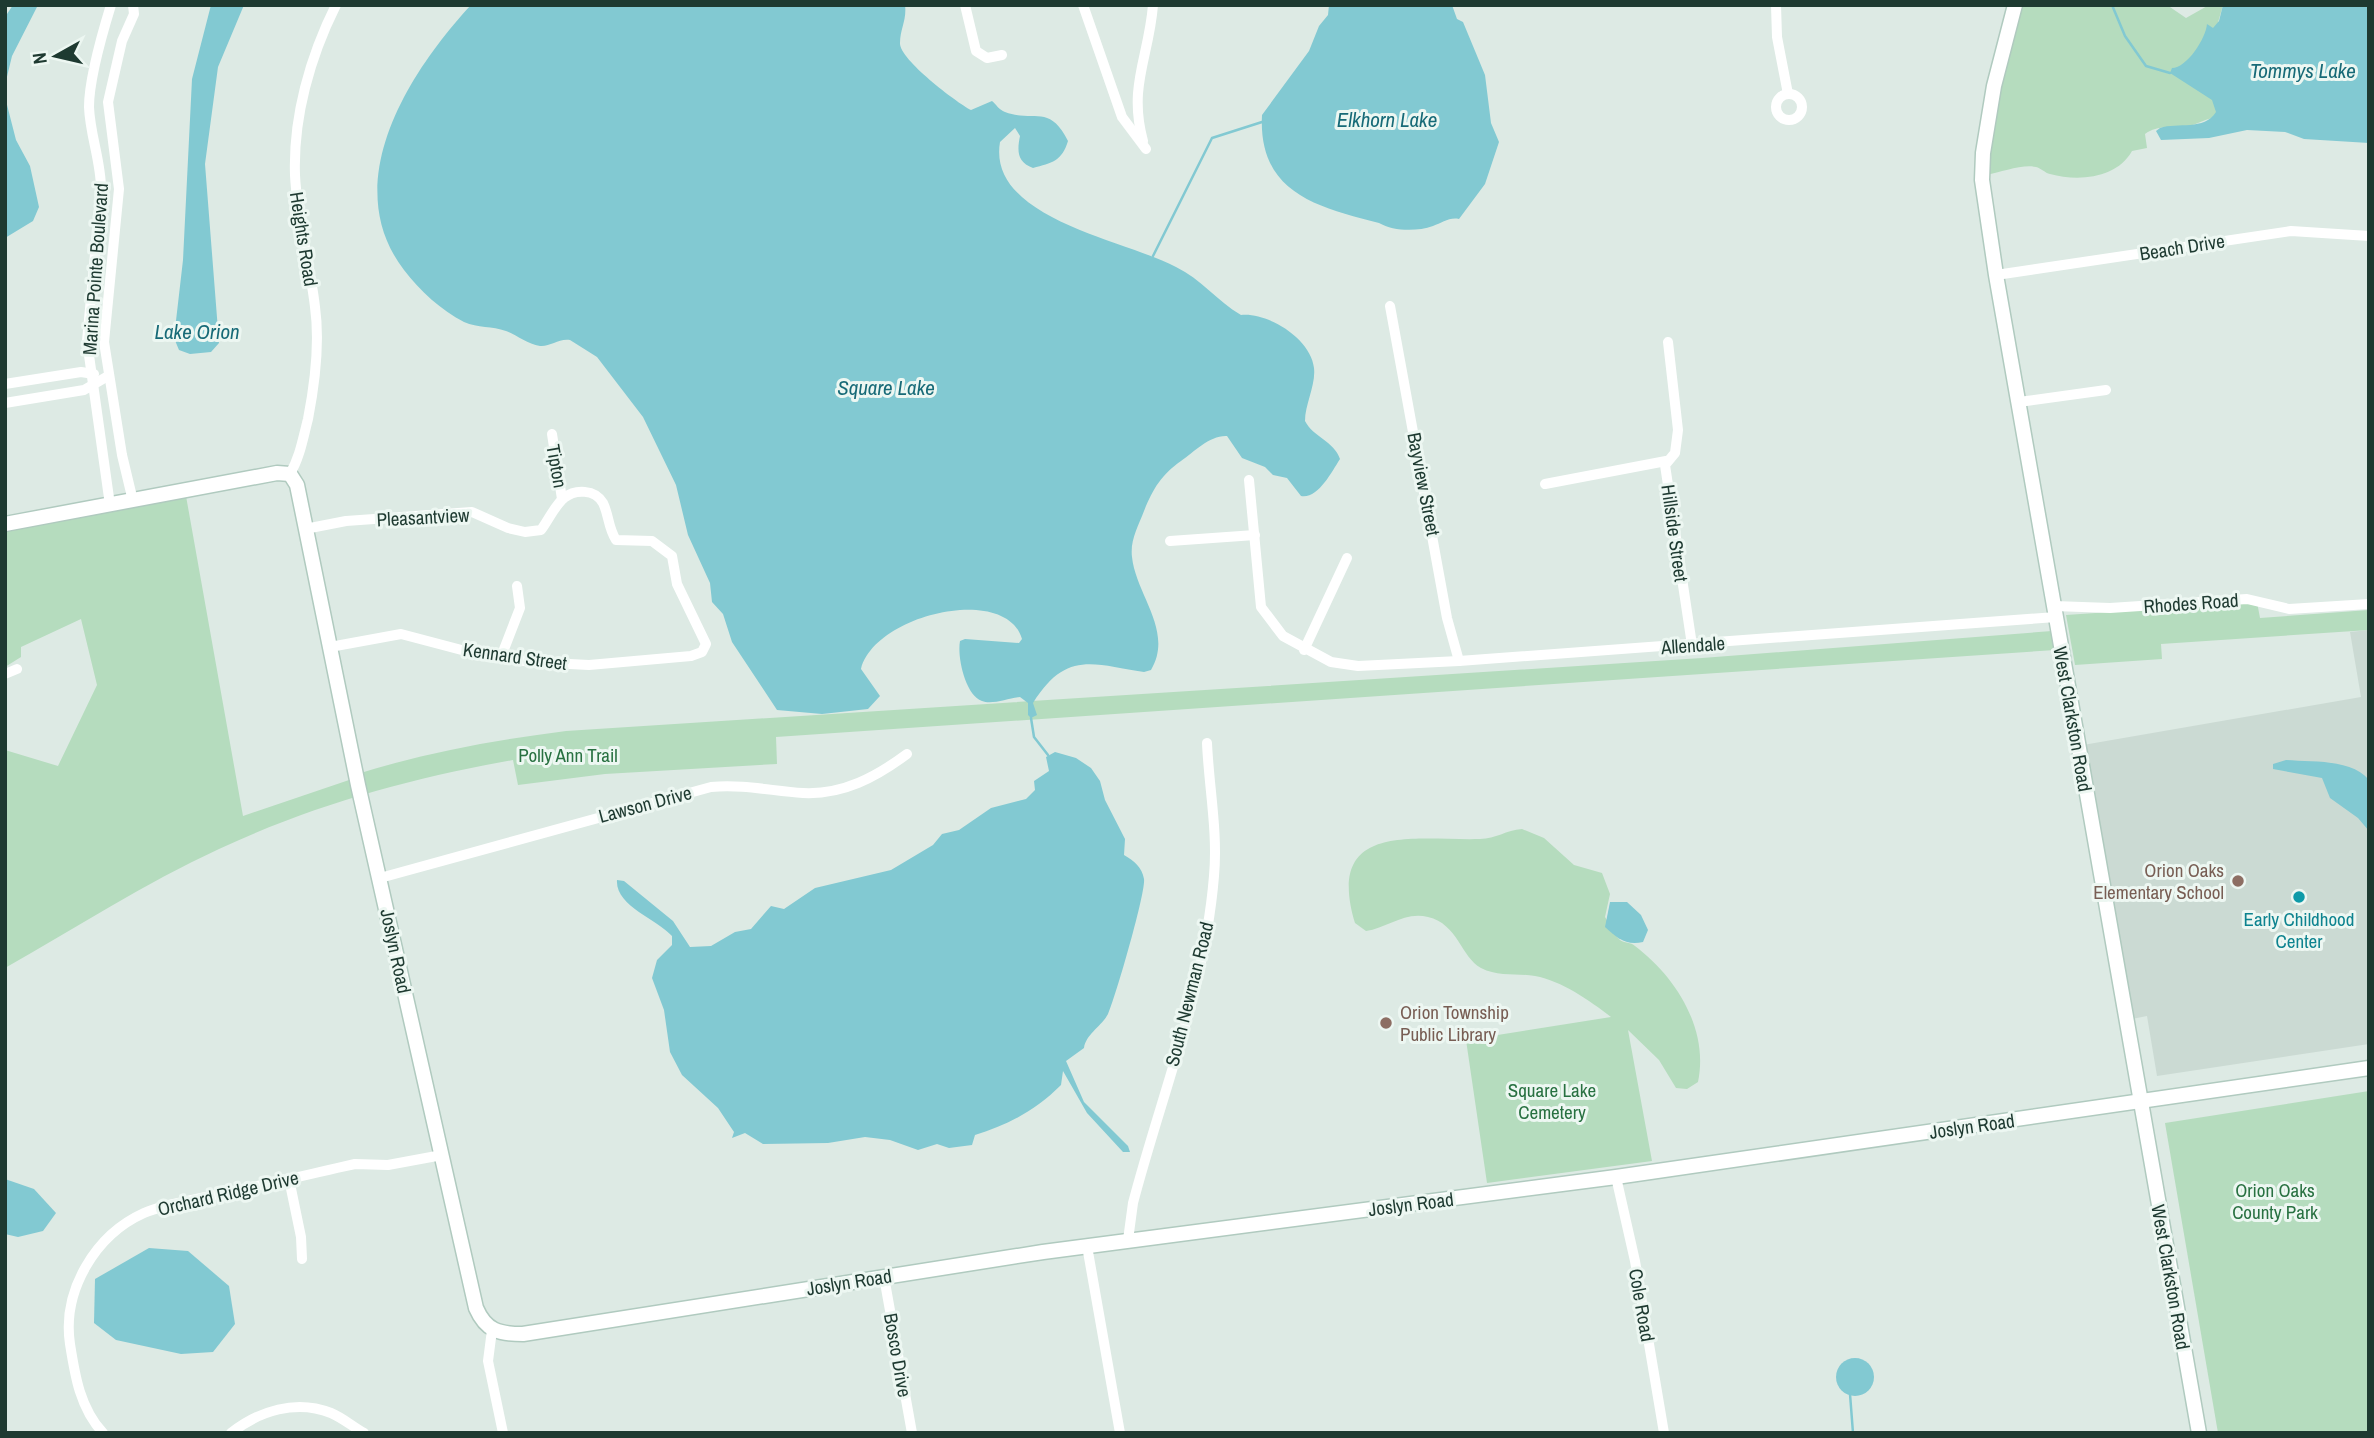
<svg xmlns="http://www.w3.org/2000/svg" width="2374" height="1438" viewBox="0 0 2374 1438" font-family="'Archivo Narrow',sans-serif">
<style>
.built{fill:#cbdad3}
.green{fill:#b5dcbe}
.water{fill:#82c9d2}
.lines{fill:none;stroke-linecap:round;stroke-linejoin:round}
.stream{stroke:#82c9d2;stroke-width:2.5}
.secondary-casing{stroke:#b0cabf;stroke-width:17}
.street{stroke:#fff;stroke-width:10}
.secondary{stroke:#fff;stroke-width:14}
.education-dot{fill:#8d6e63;stroke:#edf7f2;stroke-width:2.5}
.culture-dot{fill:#0f9aa8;stroke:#edf7f2;stroke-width:2.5}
.labels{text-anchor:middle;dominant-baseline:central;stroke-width:6;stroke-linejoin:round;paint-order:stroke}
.street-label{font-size:19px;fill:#1e3a31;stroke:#edf7f2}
.park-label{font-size:19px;fill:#287141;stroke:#edf7f2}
.education-label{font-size:19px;fill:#785e54;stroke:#edf7f2;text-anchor:end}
.culture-label{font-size:19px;fill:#0d838f;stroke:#edf7f2}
.water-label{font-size:21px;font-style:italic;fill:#176a77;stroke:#edf7f2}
</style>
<rect width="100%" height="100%" fill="#ddeae4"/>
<path class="built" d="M 2369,630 L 2369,1044 L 2157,1076 L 2147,1016 L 2132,1019 L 2083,745 L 2361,697 L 2350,632 Z"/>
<g class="green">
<path d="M 2021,5 L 2167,5 L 2186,18 L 2209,5 L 2223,5 L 2217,26 L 2369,5 L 2212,118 C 2204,120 2197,124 2189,126 C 2174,129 2158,124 2145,134 L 2147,148 L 2132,151 C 2117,178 2079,182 2050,174 C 2045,173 2041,168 2036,167 C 2023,164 2001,172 1987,175 L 1995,106 Z"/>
<path d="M 186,496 L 243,816 L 355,778 L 354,775 C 423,753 495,740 566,731 L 1702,658 L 2052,631 L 2055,650 L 776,737 L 777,764 L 605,774 L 518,785 L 513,760 C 411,778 313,805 219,849 C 145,883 76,928 5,968 L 5,750 L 58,766 L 97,685 L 81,619 L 21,647 L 21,657 L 5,667 L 5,529 Z"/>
<path d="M 2257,602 L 2260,618 L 2369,610 L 2369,630 L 2161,644 L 2162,659 L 2075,665 L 2066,615 Z"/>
<path d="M 1522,829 L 1544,838 L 1574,865 L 1602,873 L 1610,894 L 1605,917 C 1609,923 1614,935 1620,940 C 1624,943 1631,942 1635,946 C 1676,977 1709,1029 1698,1082 L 1687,1089 L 1676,1088 L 1659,1060 L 1628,1030 L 1652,1161 L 1487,1183 L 1466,1040 L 1611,1017 C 1589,1000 1562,981 1535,976 C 1517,973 1498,977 1481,968 C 1461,957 1458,924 1428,917 C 1405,911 1387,928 1366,931 L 1355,923 C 1324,820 1416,841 1480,839 C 1496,839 1506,830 1522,829 Z"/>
<path d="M 2369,1091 L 2369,1433 L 2218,1433 L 2165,1123 Z"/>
</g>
<g class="water">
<path d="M 13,5 L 38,5 L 12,56 L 5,85 L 5,17 Z"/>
<path d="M 211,5 L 244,5 L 218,67 L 205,164 L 219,343 L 211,352 L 190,354 L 179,350 L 174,338 L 183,260 L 192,79 Z"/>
<path d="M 471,5 L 905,5 C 907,20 900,29 900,43 C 899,59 956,102 971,110 L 992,101 C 996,104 999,110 1005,112 C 1034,123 1049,103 1068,141 C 1062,161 1052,163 1033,168 C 1017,162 1017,151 1020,136 L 1015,128 L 1000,142 C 987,219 1126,240 1176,267 C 1201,279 1217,301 1241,315 C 1267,312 1311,338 1314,368 C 1316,385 1305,404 1305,421 C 1313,437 1334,441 1340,459 C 1331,473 1318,499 1301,496 L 1287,478 L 1273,475 L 1265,467 L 1242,458 L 1227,436 C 1210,435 1194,452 1181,461 C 1161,475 1153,489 1144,511 C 1138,527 1130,540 1132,557 C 1136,595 1174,631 1151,670 L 1144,672 C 1093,664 1066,650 1033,703 L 1037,715 L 1031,718 L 1028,715 L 1028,703 L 1020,697 C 1009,698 992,705 982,701 C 965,695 957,656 960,641 L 965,639 L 1019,643 L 1022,639 C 1006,584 875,614 861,669 L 880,696 L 868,709 L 822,714 L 777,710 L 732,642 L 723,614 L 712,602 L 710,583 L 688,535 L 676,485 L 643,417 L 597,357 L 570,340 C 559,338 550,347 540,346 C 527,344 517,335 506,331 C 492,326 478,328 464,322 C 441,310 420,291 404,270 C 338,184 408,73 471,5 Z"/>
<path d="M 1329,5 L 1452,5 L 1457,19 L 1463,22 L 1485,75 L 1491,123 L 1499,142 L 1485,184 L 1459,219 C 1449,217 1442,223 1433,226 C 1416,232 1393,231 1379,223 C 1317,207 1258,193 1262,115 L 1309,51 L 1319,26 L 1328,15 Z"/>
<path d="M 2223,5 L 2369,5 L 2369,143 L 2304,139 L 2285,132 L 2247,130 L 2209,138 L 2161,140 L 2156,131 L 2160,128 C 2178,122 2204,131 2216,112 L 2212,100 L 2170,73 L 2172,68 C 2187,68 2206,38 2207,24 L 2213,28 L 2219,21 Z"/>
<path d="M 5,97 L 16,140 L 30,166 L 39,207 L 33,221 L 5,238 Z"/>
<path d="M 1055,752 L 1076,758 L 1091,768 L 1100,781 L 1105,800 L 1125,839 L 1124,855 C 1134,861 1142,867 1144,879 C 1146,892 1115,999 1108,1014 C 1101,1027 1086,1034 1084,1048 L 1066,1061 L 1084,1102 L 1128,1146 L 1130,1152 L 1123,1152 L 1087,1113 L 1063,1071 L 1061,1085 C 1036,1110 1008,1125 975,1135 L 972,1145 L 949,1148 L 937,1144 L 918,1150 L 890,1140 L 865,1137 L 828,1143 L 763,1144 L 745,1133 L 732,1138 L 734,1132 L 718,1108 L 682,1075 L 670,1052 L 664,1010 L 652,978 L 657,960 L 672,945 L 672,936 C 657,919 615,906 617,880 L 624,881 L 673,921 L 690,947 L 711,946 L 735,932 L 751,929 L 771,906 L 784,909 L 815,888 L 891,870 L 933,845 L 942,834 L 959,830 L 991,808 L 1026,799 L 1035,790 L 1034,781 L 1049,771 L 1046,757 Z"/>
<path d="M 2286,760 C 2312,762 2352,759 2369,780 L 2369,831 L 2358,818 L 2330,798 L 2322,778 L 2273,769 L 2273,764 Z"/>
<path d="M 1610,902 L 1627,902 L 1641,915 L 1648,930 L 1643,942 C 1626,946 1617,938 1605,927 Z"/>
<path d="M 5,1179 L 34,1189 L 56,1213 L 43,1231 L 18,1237 L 5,1234 Z"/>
<path d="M 149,1248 L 188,1251 L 229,1286 L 235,1324 L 213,1352 L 181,1354 L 116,1340 L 94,1323 L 95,1279 Z"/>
<circle cx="1855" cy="1377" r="19"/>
</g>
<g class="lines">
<g class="stream">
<path d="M 2112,5 L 2125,36 L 2146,66 L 2170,73"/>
<path d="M 1153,256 L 1212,138 L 1262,122"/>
<path d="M 1031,718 L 1034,737 L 1048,755"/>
<path d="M 1850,1394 L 1853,1433"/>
</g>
<g class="secondary-casing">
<g id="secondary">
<path d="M 2015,5 L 1994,86 L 1983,153 L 1982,180 L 1996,275 L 2199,1433"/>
<path d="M 5,524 L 277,473 L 290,474 L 297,485 L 358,785 L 476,1308 C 486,1331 499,1334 523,1334 L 1043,1252 L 1616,1177 L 2369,1068"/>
</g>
</g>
<g class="street">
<path d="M 133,5 L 134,14 L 122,41 L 108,102 L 119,189 L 104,342 L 122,455 L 133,501"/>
<path d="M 965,5 L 976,51 L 987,58 L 1002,55"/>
<path d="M 1083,5 L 1122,117 L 1146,149"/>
<path d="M 1776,5 L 1777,37 L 1788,94"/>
<circle cx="1789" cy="107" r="13"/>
<path d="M 1143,141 C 1128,86 1149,57 1153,5"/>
<path d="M 1996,275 L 2291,231 L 2369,236"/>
<path d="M 1390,306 L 1447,618 L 1459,661"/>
<path d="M 1668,342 L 1678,430 L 1675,453 L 1665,465 L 1692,645"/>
<path d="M 5,384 L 81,372 L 94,374"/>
<path d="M 2019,402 L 2106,390"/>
<path d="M 5,403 L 84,390 L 108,376"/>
<path d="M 552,434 L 562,499"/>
<path d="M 290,474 C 300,457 303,438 308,419 C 315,383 320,343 315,307 C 310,263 297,220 295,175 C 293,117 310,57 336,5"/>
<path d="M 1249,480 L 1261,607 L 1283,636 L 1331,662 L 1358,666 L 1459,661 L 2056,617"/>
<path d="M 1545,484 L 1666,461"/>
<path d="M 110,505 L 87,341 L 101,189 C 101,161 90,135 89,107 C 89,81 103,31 111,5"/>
<path d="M 305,529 L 346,521 L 472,512 L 508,528 L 525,532 L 541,530 C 548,521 555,505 564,498 C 575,489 595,489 603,503 C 609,515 608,528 616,540 L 652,541 L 672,556 L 677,584 L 706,644 L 702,652 L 691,656 L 589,665 L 531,662 L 473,653 L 401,634 L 330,647"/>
<path d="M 1170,541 L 1255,535"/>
<path d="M 2054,606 L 2110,608 L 2247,599 L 2289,609 L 2369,604"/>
<path d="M 1304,650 L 1347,558"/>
<path d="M 501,657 L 520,608 L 517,586"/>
<path d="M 5,674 L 17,669"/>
<path d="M 380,878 L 711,787 C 743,784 772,791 803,793 C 843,795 876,777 907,754"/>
<path d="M 1616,1177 L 1635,1261 L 1664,1433"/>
<path d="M 289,1179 L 301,1237 L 302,1259"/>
<path d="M 1128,1240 L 1133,1203 C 1161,1096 1205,988 1214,876 C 1218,832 1209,788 1207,743"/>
<path d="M 1087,1246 L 1120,1433"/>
<path d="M 884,1277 L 912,1433"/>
<path d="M 492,1330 L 488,1361 L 503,1433"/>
<path d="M 103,1433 C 80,1408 75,1376 70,1344 C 62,1291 95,1235 144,1213 C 165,1204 189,1201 211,1196 C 253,1187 295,1178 337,1168 L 355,1164 L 388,1165 L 442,1155"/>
<path d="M 231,1433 C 259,1411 296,1399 331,1413 C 343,1418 353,1427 364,1433"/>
</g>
<use href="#secondary" class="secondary"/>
</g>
<g class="education-dot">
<circle cx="2238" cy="881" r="7"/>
<circle cx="1386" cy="1023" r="7"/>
</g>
<circle class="culture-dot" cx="2299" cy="897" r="7"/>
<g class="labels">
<g class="street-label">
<text transform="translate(304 239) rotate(81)">Heights Road</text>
<text transform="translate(2182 247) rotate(-9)">Beach Drive</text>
<text transform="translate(95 269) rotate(-86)">Marina Pointe Boulevard</text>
<text transform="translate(557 466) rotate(80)">Tipton</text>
<text transform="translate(1424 484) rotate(79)">Bayview Street</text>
<text transform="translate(423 517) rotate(-3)">Pleasantview</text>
<text transform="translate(1675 533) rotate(82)">Hillside Street</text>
<text transform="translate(2191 603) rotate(-4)">Rhodes Road</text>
<text transform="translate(1693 645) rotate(-4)">Allendale</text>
<text transform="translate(515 656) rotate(8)">Kennard Street</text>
<text transform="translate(2073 719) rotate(80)">West Clarkston Road</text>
<text transform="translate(645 804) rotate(-15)">Lawson Drive</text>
<text transform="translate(396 951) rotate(78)">Joslyn Road</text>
<text transform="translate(1189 994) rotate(-76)">South Newman Road</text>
<text transform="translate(1972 1126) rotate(-8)">Joslyn Road</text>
<text transform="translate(228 1193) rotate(-13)">Orchard Ridge Drive</text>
<text transform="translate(1411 1204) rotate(-7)">Joslyn Road</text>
<text transform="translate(2171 1277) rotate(80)">West Clarkston Road</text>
<text transform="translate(849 1282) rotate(-9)">Joslyn Road</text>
<text transform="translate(1642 1305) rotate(80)">Cole Road</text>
<text transform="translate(898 1355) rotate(80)">Bosco Drive</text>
</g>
<g class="park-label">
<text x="568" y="755">Polly Ann Trail</text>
<text x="1552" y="1090">Square Lake<tspan x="1552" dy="22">Cemetery</tspan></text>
<text x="2275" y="1190">Orion Oaks<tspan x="2275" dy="22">County Park</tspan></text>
</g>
<g class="education-label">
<text x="2224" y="870">Orion Oaks<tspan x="2224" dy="22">Elementary School</tspan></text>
<text x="1400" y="1012" text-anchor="start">Orion Township<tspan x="1400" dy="22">Public Library</tspan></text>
</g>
<g class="culture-label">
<text x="2299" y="919">Early Childhood<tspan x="2299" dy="22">Center</tspan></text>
</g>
<g class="water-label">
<text x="2303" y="70">Tommys Lake</text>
<text x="1387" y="119">Elkhorn Lake</text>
<text x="197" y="331">Lake Orion</text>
<text x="886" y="387">Square Lake</text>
</g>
</g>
<rect width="2374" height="1438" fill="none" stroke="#1e3a31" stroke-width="14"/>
<g transform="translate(56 56) rotate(262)" stroke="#edf7f2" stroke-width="5" paint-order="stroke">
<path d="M0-5L12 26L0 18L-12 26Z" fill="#1e3a31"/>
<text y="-10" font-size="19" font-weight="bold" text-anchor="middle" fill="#1e3a31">N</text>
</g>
</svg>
